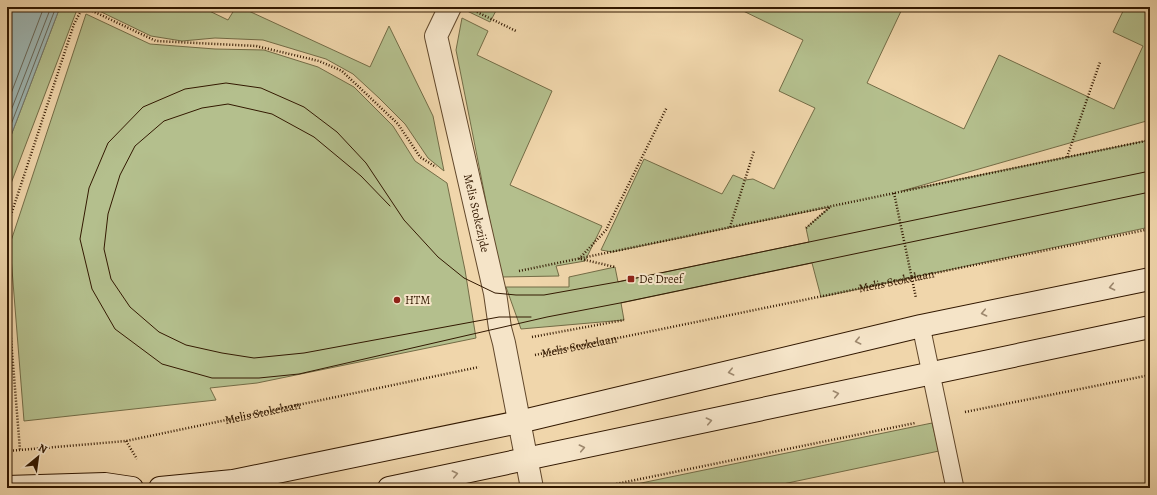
<svg xmlns="http://www.w3.org/2000/svg" width="1157" height="495" viewBox="0 0 1157 495" font-family="Alegreya,serif">
<style>
.green{fill:#b4bf8d;stroke:#736c46}
.water{fill:#9eb7b4;stroke:#73776c}
.lines{fill:none;stroke-linecap:round;stroke-linejoin:round}
.shore{stroke:#68685a;stroke-width:1}
.lane-casing{stroke:#62482b;stroke-width:19}
.street-casing{stroke:#62482b;stroke-width:24}
.secondary-casing{stroke:#321800;stroke-width:24}
.path{stroke:#321800;stroke-width:2.5;stroke-dasharray:1 2;stroke-linecap:butt}
.lane{stroke:#f5e4c8;stroke-width:17}
.street{stroke:#f5e4c8;stroke-width:22}
.secondary{stroke:#f5e4c8;stroke-width:22}
.tram{stroke:#321800;stroke-width:1}
.oneway{stroke:#9d886e}
.poi-dot{fill:#8f2418;stroke:#f5e4c8;stroke-width:1.5}
.labels{text-anchor:middle;dominant-baseline:central;stroke-width:4;stroke-linejoin:round;paint-order:stroke}
.street-label{font-size:12px;fill:#321800;stroke:#f5e4c8}
.poi-label{font-size:12px;fill:#321800;stroke:#f5e4c8;text-anchor:start}
</style>
<rect width="100%" height="100%" fill="#f0d6ab"/>
<filter id="stains"><feTurbulence type="fractalNoise" baseFrequency=".005" numOctaves="4"/><feColorMatrix values="0 0 0 0 .2 0 0 0 0 .09 0 0 0 0 .02 0 0 0 .5 -.17"/></filter>
<radialGradient id="worn" r=".72"><stop offset=".6" stop-color="#630" stop-opacity="0"/><stop offset="1" stop-color="#630" stop-opacity=".3"/></radialGradient>
<g class="green">
<path d="M 60,7 L 78,7 L 7,194 L 7,146 Z"/>
<path d="M 91,7 L 201,7 L 228,20 L 236,7 L 240,7 L 370,67 L 389,26 L 433,116 L 444,171 L 428,158 L 405,124 L 379,98 L 353,74 L 326,59 L 263,40 L 215,38 L 182,41 L 151,36 Z"/>
<path d="M 467,7 L 498,7 L 490,22 L 465,10 Z"/>
<path d="M 735,7 L 903,7 L 867,83 L 964,129 L 999,55 L 1114,109 L 1143,46 L 1113,32 L 1125,7 L 1150,7 L 1150,120 L 902,191 L 1150,140 L 1150,227 L 821,297 L 812,263 L 621,303 L 624,320 L 521,329 L 506,287 L 569,287 L 569,277 L 615,267 L 618,282 L 809,242 L 806,228 L 830,207 L 612,252 L 601,250 L 644,159 L 722,194 L 733,175 L 745,180 L 753,179 L 774,189 L 815,108 L 779,91 L 803,40 Z"/>
<path d="M 86,14 L 150,44 L 215,49 L 264,50 L 318,67 L 354,87 L 393,126 L 415,161 L 447,183 L 465,270 L 476,338 L 257,383 L 210,388 L 216,400 L 24,421 L 10,244 Z"/>
<path d="M 462,18 L 488,31 L 477,55 L 552,91 L 510,185 L 602,226 L 585,261 L 556,266 L 559,276 L 501,277 L 456,50 Z"/>
<path d="M 932,423 L 939,451 L 764,488 L 617,488 Z"/>
</g>
<path class="water" d="M 7,7 L 60,7 L 7,146 Z"/>
<g class="lines">
<g class="shore">
<path d="M 7,104 L 44,7"/>
<path d="M 7,121 L 51,7"/>
<path d="M 7,135 L 56,7"/>
</g>
<g class="lane-casing">
<path id="lane" d="M 921,326 L 955,488"/>
</g>
<g class="street-casing">
<g id="street">
<path id="s3" d="M 450,7 L 436,36 L 495,293 L 500,328 L 504,343 L 532,488"/>
</g>
</g>
<g class="secondary-casing">
<g id="secondary">
<path d="M 7,487 L 105,484 L 132,488"/>
<path d="M 160,488 L 233,481 L 519,422 L 921,326 L 1150,279"/>
<path d="M 389,488 L 1150,327"/>
</g>
</g>
<g class="path">
<path d="M 84,7 L 156,41 L 256,46 L 319,61 L 342,71 L 398,124 L 420,157 L 436,167"/>
<path d="M 477,12 L 516,31"/>
<path d="M 1067,157 L 1100,62"/>
<path d="M 894,193 L 916,298"/>
<path d="M 730,227 L 754,151"/>
<path d="M 806,228 L 830,207"/>
<path d="M 7,233 L 9,221 L 74,24 L 83,7"/>
<path d="M 579,259 L 606,230 L 667,107"/>
<path d="M 581,259 L 615,267"/>
<path d="M 519,271 L 1150,140"/>
<path d="M 7,290 L 20,450"/>
<path d="M 532,337 L 624,320"/>
<path id="s1" d="M 535,355 L 1150,229"/>
<path d="M 965,412 L 1150,375"/>
<path d="M 126,441 L 137,459"/>
<path id="s2" d="M 7,451 L 126,441 L 479,367"/>
<path d="M 596,488 L 915,423"/>
</g>
<use href="#lane" class="lane"/>
<use href="#street" class="street"/>
<use href="#secondary" class="secondary"/>
<g class="tram">
<path d="M 1150,171 L 617,282 L 544,295 L 516,295 L 495,293 L 464,278 L 438,257 L 404,220 L 366,163 L 337,132 L 304,107 L 261,88 L 226,83 L 185,89 L 143,107 L 108,143 L 89,188 L 80,239 L 92,289 L 115,329 L 162,364 L 212,378 L 259,378 L 299,374 L 547,317 L 620,303 L 1150,192"/>
<path d="M 390,206 L 361,176 L 314,137 L 272,114 L 228,104 L 202,108 L 164,121 L 135,146 L 120,175 L 108,214 L 104,249 L 111,279 L 130,307 L 159,332 L 186,345 L 222,353 L 254,358 L 304,353 L 499,317 L 531,317"/>
</g>
</g>
<defs><path id="oneway-chevron" d="M-2-3.5L2.5 0L-2 3.5" fill="none" stroke-width="1.6" stroke-linecap="round" stroke-linejoin="round"/></defs>
<g class="oneway">
<use href="#oneway-chevron" transform="translate(1112 287) rotate(168)"/>
<use href="#oneway-chevron" transform="translate(984 313) rotate(168)"/>
<use href="#oneway-chevron" transform="translate(858 341) rotate(167)"/>
<use href="#oneway-chevron" transform="translate(731 372) rotate(167)"/>
<use href="#oneway-chevron" transform="translate(836 394) rotate(-12)"/>
<use href="#oneway-chevron" transform="translate(709 421) rotate(-12)"/>
<use href="#oneway-chevron" transform="translate(582 448) rotate(-12)"/>
<use href="#oneway-chevron" transform="translate(455 474) rotate(-12)"/>
</g>
<g class="poi-dot">
<rect x="627" y="275" width="8" height="8" rx="2"/>
<circle cx="397" cy="300" r="4"/>
</g>
<g class="labels">
<g class="street-label">
<text stroke="none"><textPath href="#s3" startOffset="214">Melis Stokezijde</textPath></text>
<text stroke="none"><textPath href="#s1" startOffset="369">Melis Stokelaan</textPath></text>
<text stroke="none"><textPath href="#s1" startOffset="45">Melis Stokelaan</textPath></text>
<text stroke="none"><textPath href="#s2" startOffset="259">Melis Stokelaan</textPath></text>
</g>
<g class="poi-label">
<text x="639" y="279">De Dreef</text>
<text x="405" y="300">HTM</text>
</g>
</g>
<rect width="1157" height="495" fill="none" stroke="#f0d6ab" stroke-width="24"/>
<rect x="8" y="8" width="1141" height="479" fill="none" stroke="#321800" stroke-width="2"/>
<rect x="12" y="12" width="1133" height="471" fill="none" stroke="#321800"/>
<g transform="translate(38 457) rotate(29)" stroke="#f5e4c8" stroke-width="3" paint-order="stroke">
<path d="M0-3L7 15L0 10L-7 15Z" fill="#321800"/>
<text y="-6" font-size="11" font-weight="bold" text-anchor="middle" fill="#321800">N</text>
</g>
<rect width="100%" height="100%" filter="url(#stains)"/>
<rect width="100%" height="100%" fill="url(#worn)"/>
</svg>
